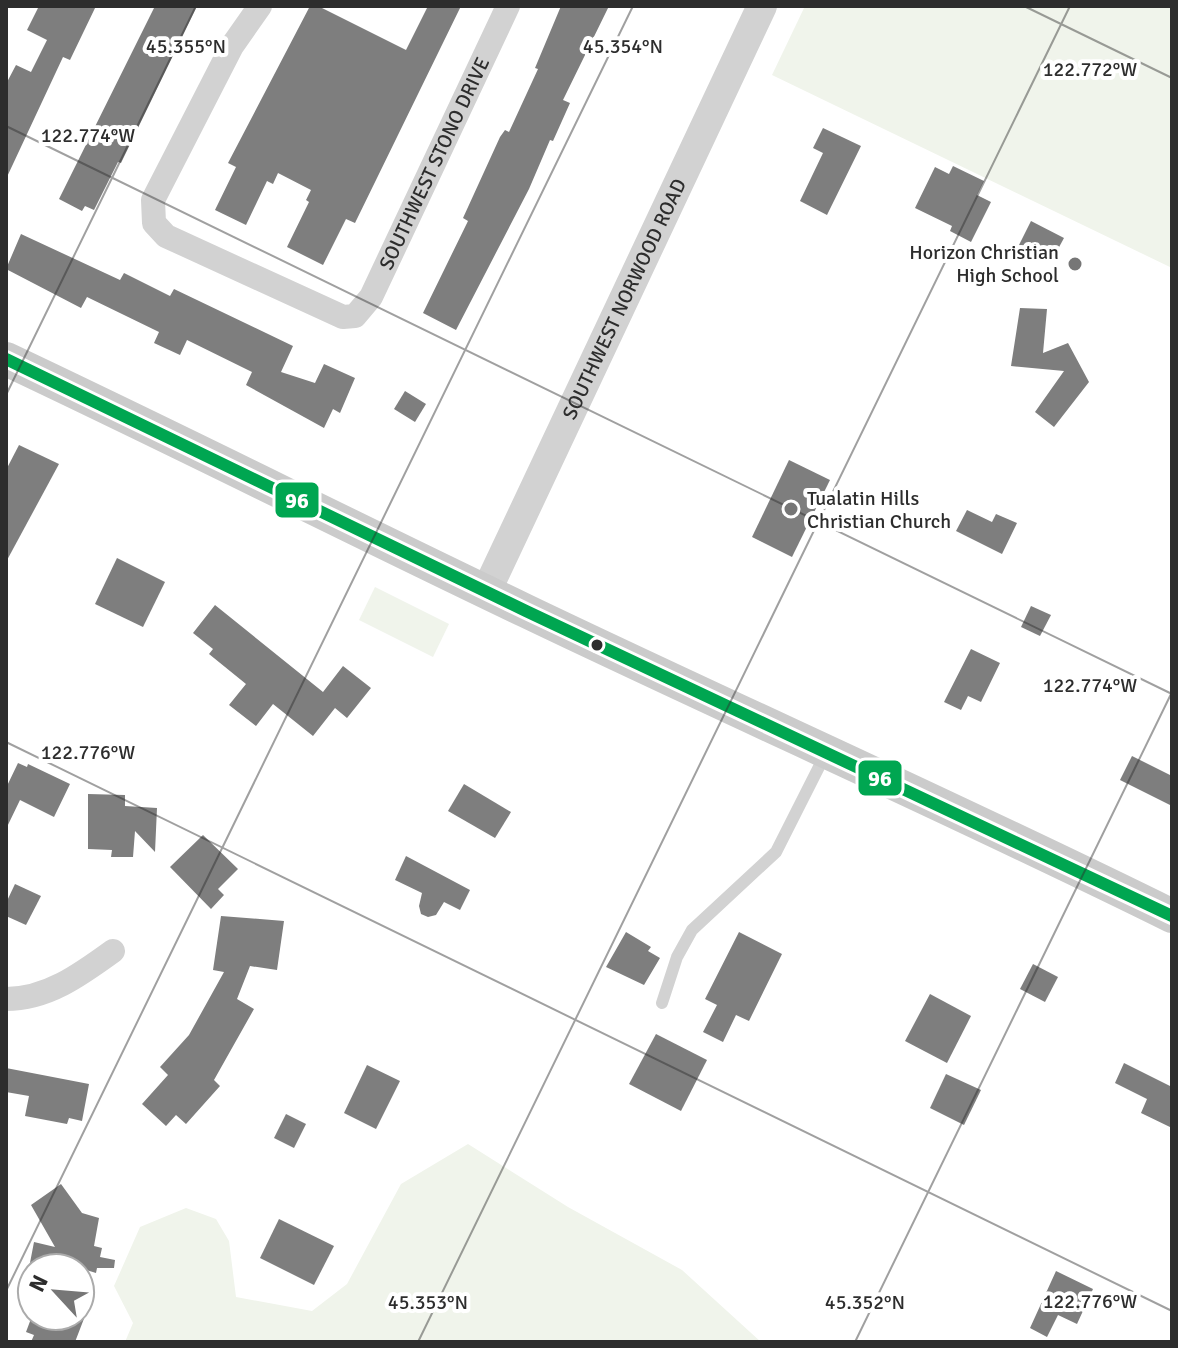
<svg xmlns="http://www.w3.org/2000/svg" width="1178" height="1348" viewBox="0 0 1178 1348" font-family="Signika,sans-serif">
<style>
.green{fill:#f0f4eb}
.building{fill:#7e7e7e}
.lines{fill:none;stroke-linecap:round;stroke-linejoin:round}
.service{stroke:#d2d2d2;stroke-width:12}
.minor{stroke:#d2d2d2;stroke-width:24}
.tertiary{stroke:#d2d2d2;stroke-width:30}
.secondary{stroke:#cbcbcb;stroke-width:34}
.bus-1-casing{stroke:#fff;stroke-width:18}
.bus-1{stroke:#00a651;stroke-width:12}
.ticks{fill:none;stroke:#2d2d2d;stroke-width:2;stroke-opacity:0.45}
.poi-dot{fill:#767676;stroke:#fff;stroke-width:3}
.bus-dot{fill:#2d2d2d;stroke:#fff;stroke-width:3}
.labels{text-anchor:middle;dominant-baseline:central;stroke-width:8;stroke-linejoin:round;paint-order:stroke}
.street-label{font-size:20px;fill:#2d2d2d;stroke:#fff}
.poi-label{font-size:20px;fill:#2d2d2d;stroke:#fff;text-anchor:end}
.ticks-label{font-size:20px;text-anchor:middle;fill:#2d2d2d;stroke:#fff;stroke-width:8;stroke-linejoin:round;paint-order:stroke}
.line-badge{stroke:#fff;stroke-width:3}
.badge-label{font-size:22px;text-anchor:middle;font-weight:bold;fill:#fff}
</style>
<rect width="100%" height="100%" fill="#fff"/>
<g class="green">
<path d="M 805,6 L 1172,6 L 1172,268 L 772,75 Z"/>
<path d="M 375,587 L 449,624 L 433,657 L 359,620 Z"/>
<path d="M 468,1144 L 568,1207 L 682,1270 L 761,1342 L 125,1342 L 133,1323 L 114,1286 L 140,1227 L 186,1208 L 216,1219 L 229,1241 L 236,1297 L 312,1311 L 347,1284 L 401,1184 Z"/>
</g>
<g class="building">
<path d="M 39,6 L 96,6 L 70,60 L 63,57 L 6,179 L 6,84 L 16,65 L 31,72 L 47,40 L 27,30 Z"/>
<path d="M 155,6 L 197,6 L 121,163 L 118,162 L 94,210 L 85,206 L 82,211 L 59,199 Z"/>
<path d="M 310,6 L 318,6 L 406,50 L 428,6 L 461,6 L 355,223 L 346,219 L 323,265 L 287,247 L 309,202 L 306,200 L 311,190 L 278,173 L 273,184 L 267,181 L 246,225 L 215,210 L 236,167 L 228,163 Z"/>
<path d="M 561,6 L 609,6 L 563,100 L 570,103 L 553,141 L 550,140 L 529,189 L 456,330 L 423,313 L 468,221 L 463,218 L 500,137 L 505,130 L 509,132 L 538,69 L 535,68 Z"/>
<path d="M 823,128 L 861,146 L 827,215 L 800,201 L 823,153 L 813,148 Z"/>
<path d="M 953,166 L 984,181 L 977,195 L 991,202 L 971,242 L 950,231 L 952,226 L 915,208 L 935,167 L 949,174 Z"/>
<path d="M 1031,221 L 1064,238 L 1051,262 L 1019,245 Z"/>
<path d="M 21,234 L 120,280 L 124,273 L 170,296 L 174,289 L 293,346 L 281,372 L 315,383 L 324,364 L 355,378 L 340,413 L 333,409 L 324,428 L 246,385 L 252,372 L 187,340 L 180,355 L 154,343 L 159,332 L 87,297 L 81,308 L 6,269 Z"/>
<path d="M 1020,308 L 1047,309 L 1043,353 L 1068,343 L 1089,382 L 1054,427 L 1035,412 L 1064,371 L 1011,366 Z"/>
<path d="M 405,391 L 426,404 L 415,422 L 394,409 Z"/>
<path d="M 19,445 L 59,464 L 6,562 L 6,470 Z"/>
<path d="M 789,460 L 830,480 L 792,557 L 752,537 Z"/>
<path d="M 967,510 L 992,522 L 996,514 L 1017,523 L 1002,554 L 956,531 Z"/>
<path d="M 117,558 L 165,582 L 143,627 L 95,604 Z"/>
<path d="M 215,605 L 323,692 L 343,666 L 371,688 L 347,718 L 335,708 L 313,736 L 273,704 L 256,726 L 229,705 L 246,684 L 209,654 L 213,649 L 193,633 Z"/>
<path d="M 1031,606 L 1051,615 L 1040,636 L 1021,627 Z"/>
<path d="M 971,649 L 1000,663 L 981,702 L 968,696 L 961,710 L 944,702 Z"/>
<path d="M 1132,756 L 1172,776 L 1172,806 L 1120,780 Z"/>
<path d="M 18,763 L 27,767 L 28,764 L 70,784 L 54,817 L 20,800 L 6,829 L 6,788 Z"/>
<path d="M 464,784 L 511,812 L 495,838 L 448,811 Z"/>
<path d="M 88,794 L 125,795 L 125,806 L 157,808 L 155,852 L 135,831 L 133,857 L 111,857 L 112,850 L 88,849 Z"/>
<path d="M 203,835 L 238,869 L 218,889 L 224,895 L 211,909 L 170,867 Z"/>
<path d="M 406,856 L 470,890 L 460,910 L 444,902 L 436,915 L 428,917 L 421,914 L 419,906 L 422,893 L 395,880 Z"/>
<path d="M 15,884 L 41,896 L 26,925 L 6,916 L 6,903 Z"/>
<path d="M 221,916 L 284,921 L 277,970 L 250,966 L 237,999 L 254,1009 L 214,1080 L 220,1086 L 186,1124 L 176,1115 L 166,1126 L 142,1104 L 168,1075 L 160,1067 L 189,1035 L 224,972 L 213,970 Z"/>
<path d="M 626,932 L 651,947 L 648,951 L 660,958 L 644,985 L 606,967 Z"/>
<path d="M 739,932 L 782,954 L 749,1021 L 736,1015 L 723,1042 L 703,1032 L 717,1005 L 705,999 Z"/>
<path d="M 1033,964 L 1058,977 L 1045,1002 L 1020,989 Z"/>
<path d="M 930,994 L 971,1016 L 947,1063 L 905,1041 Z"/>
<path d="M 656,1034 L 707,1060 L 681,1111 L 629,1084 Z"/>
<path d="M 1124,1063 L 1172,1087 L 1172,1128 L 1141,1113 L 1147,1099 L 1115,1083 Z"/>
<path d="M 367,1065 L 400,1081 L 376,1129 L 344,1113 Z"/>
<path d="M 6,1068 L 89,1084 L 82,1121 L 69,1118 L 67,1124 L 25,1116 L 29,1096 L 6,1092 Z"/>
<path d="M 946,1074 L 981,1090 L 964,1125 L 930,1108 Z"/>
<path d="M 286,1114 L 306,1124 L 294,1148 L 274,1138 Z"/>
<path d="M 61,1184 L 82,1213 L 99,1218 L 94,1246 L 102,1248 L 100,1257 L 115,1260 L 114,1268 L 97,1268 L 96,1273 L 80,1268 L 29,1268 L 34,1242 L 55,1247 L 31,1205 Z"/>
<path d="M 279,1219 L 334,1246 L 314,1285 L 260,1258 Z"/>
<path d="M 1056,1271 L 1093,1289 L 1077,1324 L 1058,1315 L 1047,1337 L 1030,1328 Z"/>
<path d="M 32,1316 L 85,1316 L 75,1342 L 31,1342 L 34,1335 L 26,1332 Z"/>
</g>
<g class="lines">
<path class="service" d="M 662,1003 L 677,957 L 692,930 L 776,852 L 826,753"/>
<g class="minor">
<path id="s1" d="M 260,6 L 232,46 L 153,200 L 154,223 L 166,236 L 343,317 L 355,316 L 371,297 L 508,6"/>
<path d="M 6,999 C 47,999 80,975 113,951"/>
</g>
<path class="tertiary" id="s2" d="M 486,592 L 762,6"/>
<path class="secondary" d="M 6,359 C 180,441 352,528 526,611 C 741,714 958,810 1172,916"/>
<g class="bus-1-casing">
<path id="bus-1" d="M 6,359 L 526,611 L 1172,916"/>
</g>
<use href="#bus-1" class="bus-1"/>
</g>
<path class="ticks" d="M 1024,6 L 1172,78M 6,126 L 1172,694M 6,395 L 196,6M 6,742 L 1172,1311M 6,1291 L 633,6M 418,1342 L 1070,6M 855,1342 L 1172,692"/>
<g class="poi-dot">
<circle cx="1075" cy="264" r="8"/>
<circle cx="791" cy="509" r="8"/>
</g>
<circle class="bus-dot" cx="597" cy="645" r="7"/>
<g class="labels">
<g class="street-label">
<text stroke="none"><textPath href="#s1" startOffset="642">SOUTHWEST STONO DRIVE</textPath></text>
<text stroke="none"><textPath href="#s2" startOffset="324">SOUTHWEST NORWOOD ROAD</textPath></text>
</g>
<g class="poi-label">
<text x="1059" y="252">Horizon Christian<tspan x="1059" dy="23">High School</tspan></text>
<text x="807" y="498" text-anchor="start">Tualatin Hills<tspan x="807" dy="23">Christian Church</tspan></text>
</g>
</g>
<g class="ticks-label">
<text x="186" y="53">45.355°N</text>
<text x="623" y="53">45.354°N</text>
<text x="1090" y="76">122.772°W</text>
<text x="88" y="142">122.774°W</text>
<text x="1090" y="692">122.774°W</text>
<text x="88" y="759">122.776°W</text>
<text x="1090" y="1308">122.776°W</text>
<text x="428" y="1309">45.353°N</text>
<text x="865" y="1309">45.352°N</text>
</g>
<g class="line-badge">
<rect x="274" y="481" width="46" height="38" rx="8" fill="#00a651"/>
<rect x="857" y="759" width="46" height="38" rx="8" fill="#00a651"/>
</g>
<g class="badge-label">
<text x="297" y="508">96</text>
<text x="880" y="786">96</text>
</g>
<rect width="1178" height="1348" fill="none" stroke="#2d2d2d" stroke-width="16"/>
<g transform="translate(56 1292) rotate(296)"><circle r="38" fill="#ffffff" stroke="#ababab" stroke-width="2"/>
<path d="M0-6L14 30L0 20L-14 30Z" fill="#767676"/>
<text y="-12" font-size="22" font-weight="bold" text-anchor="middle" fill="#2d2d2d">N</text>
</g>
</svg>
